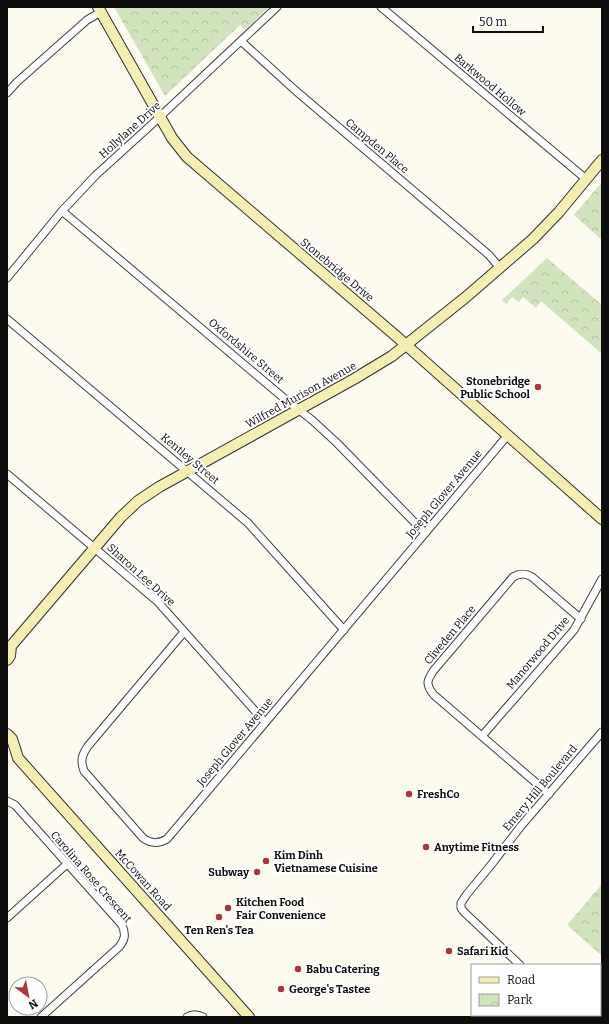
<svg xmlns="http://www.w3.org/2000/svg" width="609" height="1024" viewBox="0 0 609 1024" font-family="Bitter,serif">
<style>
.park{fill:url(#park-crowns)}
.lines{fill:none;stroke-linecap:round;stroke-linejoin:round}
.street-casing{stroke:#404040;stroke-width:9}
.secondary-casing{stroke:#2f2f2f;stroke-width:12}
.street{stroke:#fff;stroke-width:7}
.secondary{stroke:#f5eeb2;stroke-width:10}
.poi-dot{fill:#ad363b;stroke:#fff;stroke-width:1.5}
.labels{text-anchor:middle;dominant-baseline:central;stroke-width:4;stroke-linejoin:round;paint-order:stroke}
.street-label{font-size:11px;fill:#0d0d0d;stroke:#fff}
.poi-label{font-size:11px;font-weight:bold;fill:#0d0d0d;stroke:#fff;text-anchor:start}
</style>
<defs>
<pattern id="park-crowns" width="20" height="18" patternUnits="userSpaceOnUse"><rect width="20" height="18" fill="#d1e4bd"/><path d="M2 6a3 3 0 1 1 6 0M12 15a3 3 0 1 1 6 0" fill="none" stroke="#b2c2a1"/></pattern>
</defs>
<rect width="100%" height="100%" fill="#fdfaef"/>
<g class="park">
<path d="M 114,7 L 269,7 L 245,30 L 240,25 L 165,96 Z"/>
<path d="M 602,182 L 602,240 L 574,215 Z"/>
<path d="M 547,258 L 602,305 L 602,354 L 541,301 L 536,308 L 523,297 L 519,302 L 512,297 L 506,304 L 502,300 Z"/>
<path d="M 602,884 L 602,956 L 567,925 Z"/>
</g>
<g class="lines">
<g class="street-casing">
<g id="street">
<path d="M 381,7 L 586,179"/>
<path d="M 241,41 L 296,91 L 489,255 L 500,268"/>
<path d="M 7,93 L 17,82 L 87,20 L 101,12"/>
<path d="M 62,211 L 285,399 L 312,420 L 337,443 L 425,533"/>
<path d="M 7,278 L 62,211 L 96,175 L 150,126 L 277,7"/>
<path d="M 7,319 L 248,523 L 344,630"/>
<path d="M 7,474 L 157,601 L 265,722"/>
<path d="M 184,632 L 88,746 C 82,755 80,760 84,771 L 143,838 C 151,844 158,844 167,839 L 508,435"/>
<path d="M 482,736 L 574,630 L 602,579"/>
<path d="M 549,794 L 434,695 C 425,684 427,680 434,670 L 513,577 C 520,573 525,573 532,577 L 581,619"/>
<path d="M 7,801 L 15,805 L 122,925 C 126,934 125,940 119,947 L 41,1017"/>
<path d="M 7,918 L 67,864"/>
<path d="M 520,965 L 464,912 L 461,908 L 461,903 L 467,894 L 491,865 L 521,826 L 602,732"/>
<path d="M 187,1017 C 192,1014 197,1014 203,1017"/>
</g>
</g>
<g class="secondary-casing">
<g id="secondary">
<path d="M 98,7 L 172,138 L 187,157 L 396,336 L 602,519"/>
<path d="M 7,660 L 10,656 L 11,646 L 121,517 L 138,501 L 159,487 L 354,379 L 392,356 L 466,297 L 533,239 L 559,212 L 602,160"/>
<path d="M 7,734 L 12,739 L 18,758 L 249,1017"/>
<path d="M 600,988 L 602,986"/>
<path d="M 600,1009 L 602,1007"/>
<path d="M 571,1017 L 573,1015"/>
<path d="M 592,1017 L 594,1015"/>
</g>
</g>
<use href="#street" class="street"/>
<use href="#secondary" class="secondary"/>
</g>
<g class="poi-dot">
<circle cx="538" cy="387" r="4"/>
<circle cx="409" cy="794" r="4"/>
<circle cx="426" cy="847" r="4"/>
<circle cx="266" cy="861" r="4"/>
<circle cx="257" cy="872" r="4"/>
<circle cx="228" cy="908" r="4"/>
<circle cx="219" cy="917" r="4"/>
<circle cx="449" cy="951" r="4"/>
<circle cx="298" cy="969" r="4"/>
<circle cx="281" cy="989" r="4"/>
</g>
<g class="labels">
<g class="street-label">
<text transform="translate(490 85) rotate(40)">Barkwood Hollow</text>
<text transform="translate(130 130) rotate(-42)">Hollylane Drive</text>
<text transform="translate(377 146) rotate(40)">Campden Place</text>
<text transform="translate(337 270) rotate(40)">Stonebridge Drive</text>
<text transform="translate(246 351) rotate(40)">Oxfordshire Street</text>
<text transform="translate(301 395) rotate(-29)">Wilfred Murison Avenue</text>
<text transform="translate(190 459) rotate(40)">Kentley Street</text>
<text transform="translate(444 494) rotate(-50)">Joseph Glover Avenue</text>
<text transform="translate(141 575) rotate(42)">Sharon Lee Drive</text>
<text transform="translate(450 635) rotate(-50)">Cliveden Place</text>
<text transform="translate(538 653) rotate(-50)">Manorwood Drive</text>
<text transform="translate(235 742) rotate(-50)">Joseph Glover Avenue</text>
<text transform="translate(540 788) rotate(-50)">Emery Hill Boulevard</text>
<text transform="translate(91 877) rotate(49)">Carolina Rose Crescent</text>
<text transform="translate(143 880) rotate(48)">McCowan Road</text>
</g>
<g class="poi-label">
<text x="530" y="381" text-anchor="end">Stonebridge<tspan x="530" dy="13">Public School</tspan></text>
<text x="417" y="794">FreshCo</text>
<text x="434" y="847">Anytime Fitness</text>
<text x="274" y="855">Kim Dinh<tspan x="274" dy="13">Vietnamese Cuisine</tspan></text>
<text x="249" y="872" text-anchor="end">Subway</text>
<text x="236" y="902">Kitchen Food<tspan x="236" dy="13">Fair Convenience</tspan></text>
<text x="219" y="930" text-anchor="middle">Ten Ren's Tea</text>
<text x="457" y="951">Safari Kid</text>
<text x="306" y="969">Babu Catering</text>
<text x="289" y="989">George's Tastee</text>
</g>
</g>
<rect width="609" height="1024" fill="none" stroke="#0d0d0d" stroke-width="16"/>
<rect x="471" y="964" width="130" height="52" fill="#ffffff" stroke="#9e9e9e"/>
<rect x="479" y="977" width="20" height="6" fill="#f5eeb2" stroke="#9e9e9e"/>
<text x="507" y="984" font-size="12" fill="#0d0d0d">Road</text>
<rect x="479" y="994" width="20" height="12" fill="url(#park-crowns)" stroke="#9e9e9e"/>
<text x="507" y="1004" font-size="12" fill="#0d0d0d">Park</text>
<g transform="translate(28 996) rotate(148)"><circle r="19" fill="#ffffff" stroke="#9e9e9e"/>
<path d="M0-3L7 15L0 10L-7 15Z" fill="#ad363b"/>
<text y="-6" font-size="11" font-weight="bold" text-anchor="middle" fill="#0d0d0d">N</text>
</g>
<path d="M473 26v6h70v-6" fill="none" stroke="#0d0d0d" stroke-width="2"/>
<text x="479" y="26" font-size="12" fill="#0d0d0d" stroke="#ffffff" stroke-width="3" paint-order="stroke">50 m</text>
</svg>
